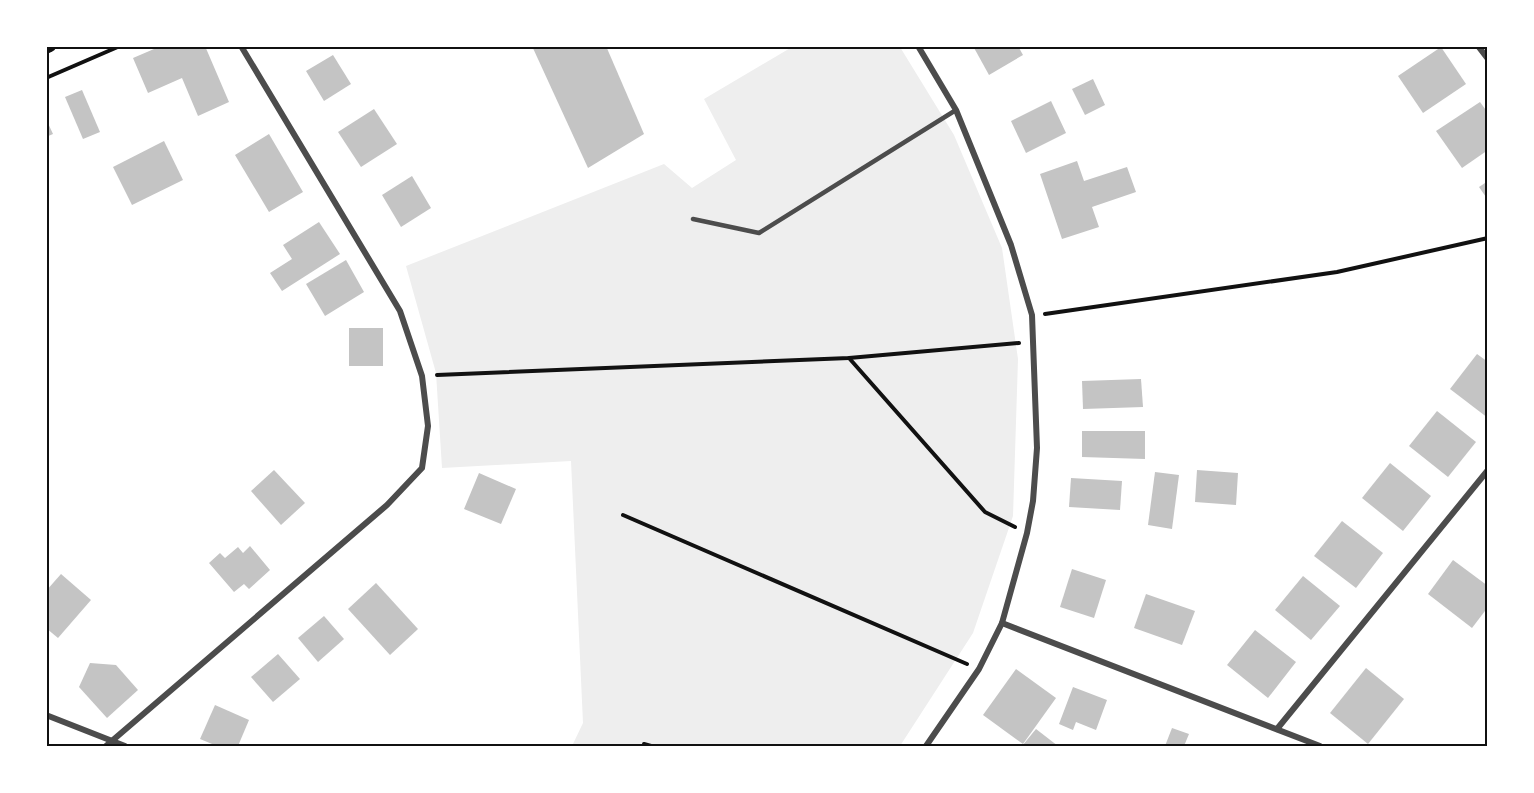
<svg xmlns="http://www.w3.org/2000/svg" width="1534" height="793" viewBox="0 0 1534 793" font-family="'PT Sans Narrow',sans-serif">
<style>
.green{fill:#eee}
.building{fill:#c4c4c4}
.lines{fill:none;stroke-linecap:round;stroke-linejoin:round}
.path{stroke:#111;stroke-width:4}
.service{stroke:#4c4c4c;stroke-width:4.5}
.minor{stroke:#4c4c4c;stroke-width:6}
.secondary{stroke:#111;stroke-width:12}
.neatline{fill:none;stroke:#111;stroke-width:2}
</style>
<rect width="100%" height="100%" fill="#fff"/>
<path class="green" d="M 792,47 L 900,47 L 954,135 L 1002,248 L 1018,359 L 1013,516 L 973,633 L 900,746 L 572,746 L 583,723 L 571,461 L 442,468 L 436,373 L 406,266 L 664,164 L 692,188 L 736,160 L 704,99 Z"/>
<g class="building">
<path d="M 161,46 L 205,46 L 229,102 L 198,116 L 182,78 L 148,93 L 133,58 Z"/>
<path d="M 532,46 L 606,46 L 644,134 L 588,168 Z"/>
<path d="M 973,46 L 1018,46 L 1023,55 L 989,75 Z"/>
<path d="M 1441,47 L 1466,84 L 1423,113 L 1398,76 Z"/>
<path d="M 333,55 L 351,84 L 324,101 L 306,71 Z"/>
<path d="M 1093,79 L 1105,105 L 1085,115 L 1072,89 Z"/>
<path d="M 82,90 L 100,132 L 83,139 L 65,97 Z"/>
<path d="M 1051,101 L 1066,133 L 1026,153 L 1011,121 Z"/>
<path d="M 1480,102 L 1488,113 L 1488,150 L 1462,168 L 1436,131 Z"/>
<path d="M 374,109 L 397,144 L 361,167 L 338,132 Z"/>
<path d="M 46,119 L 53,134 L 46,137 Z"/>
<path d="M 269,134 L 303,192 L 269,212 L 235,155 Z"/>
<path d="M 164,141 L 183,180 L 132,205 L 113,167 Z"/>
<path d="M 1077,161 L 1084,181 L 1127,167 L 1136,192 L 1092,207 L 1099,227 L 1062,239 L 1040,174 Z"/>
<path d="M 412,176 L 431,208 L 401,227 L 382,195 Z"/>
<path d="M 1488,181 L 1488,200 L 1479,187 Z"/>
<path d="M 319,222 L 340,254 L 282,291 L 270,273 L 292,259 L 283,245 Z"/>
<path d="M 346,260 L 364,292 L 325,316 L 306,284 Z"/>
<rect x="349" y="328" width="34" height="38"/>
<path d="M 1477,354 L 1488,362 L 1488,418 L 1450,389 Z"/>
<path d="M 1141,379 L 1143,407 L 1083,409 L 1082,381 Z"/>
<path d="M 1437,411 L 1476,442 L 1448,477 L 1409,446 Z"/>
<path d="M 1082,431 L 1145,431 L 1145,459 L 1082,457 Z"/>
<path d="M 1390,463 L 1431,496 L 1403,531 L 1362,498 Z"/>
<path d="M 274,470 L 305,503 L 281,525 L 251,491 Z"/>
<path d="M 1197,470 L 1238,473 L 1236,505 L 1195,502 Z"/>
<path d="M 1155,472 L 1179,475 L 1172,529 L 1148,525 Z"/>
<path d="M 479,473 L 516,489 L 501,524 L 464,509 Z"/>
<path d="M 1071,478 L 1122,481 L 1120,510 L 1069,507 Z"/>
<path d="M 1342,521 L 1383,553 L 1356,588 L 1314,556 Z"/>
<path d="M 250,546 L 270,570 L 249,589 L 244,584 L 234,592 L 209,563 L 220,553 L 225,558 L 238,547 L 243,553 Z"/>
<path d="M 1453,560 L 1488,586 L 1488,607 L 1472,628 L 1428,594 Z"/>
<path d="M 1072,569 L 1106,580 L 1094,618 L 1060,607 Z"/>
<path d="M 61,574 L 91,600 L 58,638 L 46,628 L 46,591 Z"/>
<path d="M 1303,576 L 1340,606 L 1311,640 L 1275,610 Z"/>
<path d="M 376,583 L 418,629 L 390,655 L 348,609 Z"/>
<path d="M 1146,594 L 1195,611 L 1182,645 L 1134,628 Z"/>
<path d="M 324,616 L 344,639 L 318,662 L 298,638 Z"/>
<path d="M 1255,630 L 1296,662 L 1268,698 L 1227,665 Z"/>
<path d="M 278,654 L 300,679 L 273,702 L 251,677 Z"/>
<path d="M 90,663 L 116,665 L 138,690 L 107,718 L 79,687 Z"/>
<path d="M 1366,668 L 1404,699 L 1368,744 L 1330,713 Z"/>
<path d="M 1016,669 L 1056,698 L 1023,744 L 983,715 Z"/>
<path d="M 1073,687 L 1107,700 L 1096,730 L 1076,722 L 1073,730 L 1059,724 Z"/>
<path d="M 215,705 L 249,720 L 238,746 L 217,746 L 200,739 Z"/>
<path d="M 1172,728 L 1189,734 L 1184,746 L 1165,746 Z"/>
<path d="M 1036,729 L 1058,746 L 1022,746 Z"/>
</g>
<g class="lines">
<g class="path">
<path d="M 46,78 L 120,46"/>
<path d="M 1045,314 L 1337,272 L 1488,238"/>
<path d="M 849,358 L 985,512 L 1015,527"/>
<path d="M 437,375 L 849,358 L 1019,343"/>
<path d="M 623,515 L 967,664"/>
<path d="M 644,744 L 651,746"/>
</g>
<g class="service">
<path d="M 693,219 L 759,233 L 956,110"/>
<path d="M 1487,746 L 1488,746"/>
</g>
<g class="minor">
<path d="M 918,46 L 956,110 L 1011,245 L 1032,315 L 1037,448 L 1033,501 L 1027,533 L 1002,623 L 979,669 L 926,746"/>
<path d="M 1478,46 L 1488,59"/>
<path d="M 1002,623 L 1320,746"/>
<path d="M 46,715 L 125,746"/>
<path d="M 1277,729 L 1488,470"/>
<path d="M 106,746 L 387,505 L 422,468 L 428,426 L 422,376 L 400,311 L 241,46"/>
</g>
<path class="secondary" d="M 46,48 L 50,46"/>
</g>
<rect width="1534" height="793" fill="none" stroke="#ffffff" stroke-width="96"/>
<rect x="48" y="48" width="1438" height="697" class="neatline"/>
</svg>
